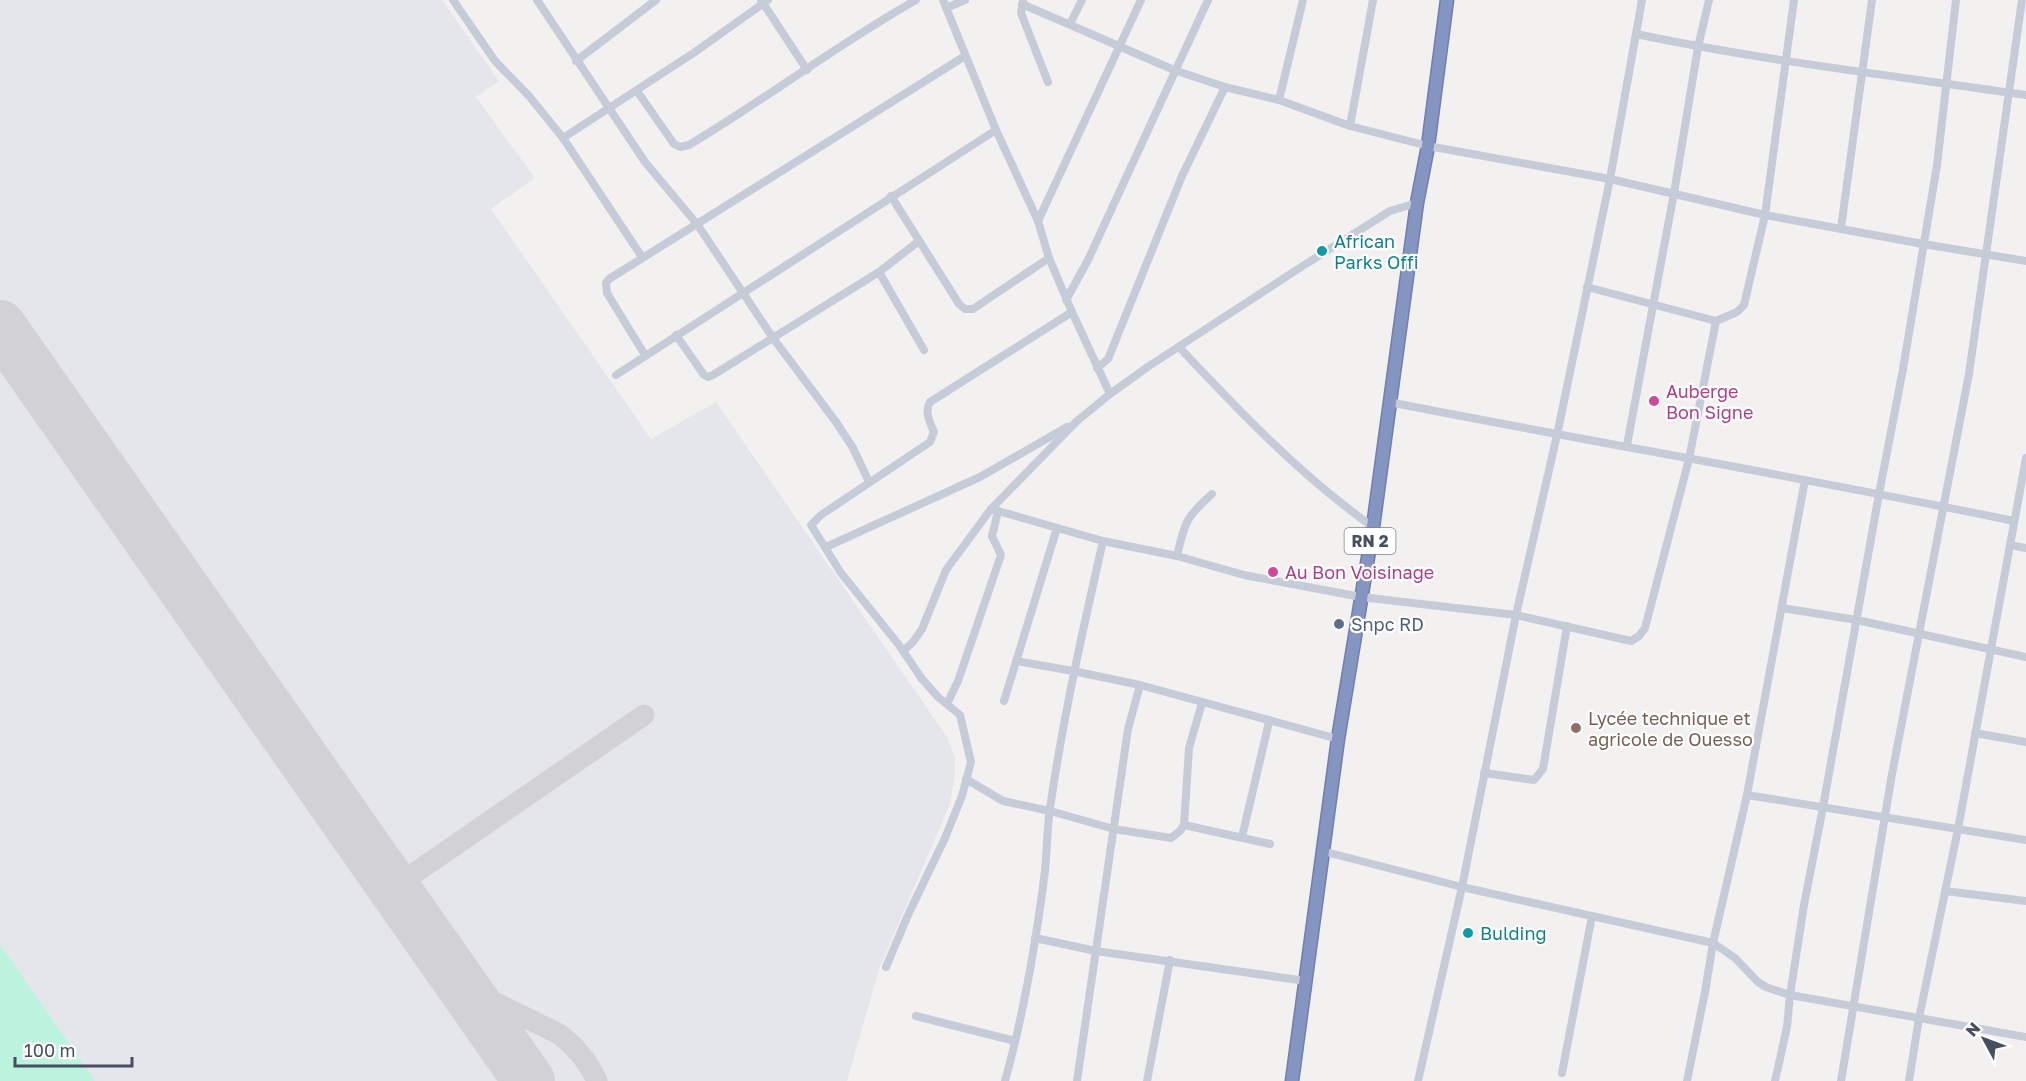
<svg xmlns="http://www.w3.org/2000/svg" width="2026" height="1081" viewBox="0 0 2026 1081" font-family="'Golos Text',sans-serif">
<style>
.airport{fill:#e5e6eb}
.green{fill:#bcf3dd}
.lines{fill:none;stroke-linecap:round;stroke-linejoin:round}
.taxiway{stroke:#d2d2d6;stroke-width:21}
.runway{stroke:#d2d2d6;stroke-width:52}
.highway-casing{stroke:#707fae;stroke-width:15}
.minor{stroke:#c6cbd8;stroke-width:8}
.highway{stroke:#8495c2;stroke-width:12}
.culture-dot{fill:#0f9aa8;stroke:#fff;stroke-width:2}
.hotel-dot{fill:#d1479c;stroke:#fff;stroke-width:2}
.service-dot{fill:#5c6f8a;stroke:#fff;stroke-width:2}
.education-dot{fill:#8d6e63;stroke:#fff;stroke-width:2}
.labels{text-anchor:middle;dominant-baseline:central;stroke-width:4.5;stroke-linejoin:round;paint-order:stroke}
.shield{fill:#fff;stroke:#7e838f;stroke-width:1.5}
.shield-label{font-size:16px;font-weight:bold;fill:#464e5f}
.culture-label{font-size:18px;fill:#0d838f;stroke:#fff;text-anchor:start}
.hotel-label{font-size:18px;fill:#b23c85;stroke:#fff;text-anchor:start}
.service-label{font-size:18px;fill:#4e5e75;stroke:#fff;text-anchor:start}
.education-label{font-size:18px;fill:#785e54;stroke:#fff;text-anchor:start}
</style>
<rect width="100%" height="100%" fill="#f3f1f0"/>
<path class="airport" d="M 0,0 L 442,0 L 499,81 L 476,97 L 535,178 L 491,209 L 651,439 L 716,402 L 947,737 L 955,757 L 955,774 L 950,804 L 879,969 L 847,1081 L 95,1081 L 0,944 Z"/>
<path class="green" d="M 0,944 L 95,1081 L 0,1081 Z"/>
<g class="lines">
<g class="taxiway">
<path d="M 393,888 L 644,715"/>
<path d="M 457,980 L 472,991 L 559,1034 C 575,1046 589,1063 597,1081"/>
<path d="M 509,1054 L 510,1081"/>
</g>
<path class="runway" d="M 0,326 L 529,1081"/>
<g class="highway-casing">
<path id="highway" d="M 1292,1081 L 1338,739 L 1373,527 L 1417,203 L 1428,146 L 1447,0"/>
</g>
<g class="minor">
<path d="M 453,0 L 495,61 L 529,96 L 563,138 L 642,257"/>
<path d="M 537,0 L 645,162 L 697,224 L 773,338 L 836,422 L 853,448 L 869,482"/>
<path d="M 761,0 L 807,70"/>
<path d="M 943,0 L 996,130 L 1038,221 L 1049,258 L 1072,312 L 1110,394"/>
<path d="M 1023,1 L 1021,13 L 1048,82"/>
<path d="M 1022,4 L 1174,70 L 1225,87 L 1182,176 L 1108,359 L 1097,368"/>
<path d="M 946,8 L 965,0"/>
<path d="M 1070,24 L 1082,0"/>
<path d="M 1636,34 C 1765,61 1895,76 2026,95"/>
<path d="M 576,61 L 656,0"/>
<path d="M 1225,87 L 1279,100 L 1350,126 L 1428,146 L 1610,179 L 1765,215 L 1923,244 L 2026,261"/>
<path d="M 637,91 L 674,144 L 680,147 L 689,145 C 766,99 838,44 916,0"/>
<path d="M 1279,100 L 1303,0"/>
<path d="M 1350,126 L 1373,0"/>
<path d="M 563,138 L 695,52 L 768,0"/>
<path d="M 891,196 L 959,304 L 965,309 L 973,309 L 1049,258"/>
<path d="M 1038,221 L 1141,0"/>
<path d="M 1841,228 L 1872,0"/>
<path d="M 879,272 L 924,350"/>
<path d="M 1587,287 L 1716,321 L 1737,312 L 1744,305 L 1765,215 L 1794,0"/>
<path d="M 1066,300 L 1088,260 L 1208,0"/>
<path d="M 676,335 L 704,375 L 708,377 L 713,375 L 879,272 L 919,241"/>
<path d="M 1179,347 C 1239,411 1301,476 1373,527"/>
<path d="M 645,355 L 607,293 L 606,283 L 609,279 L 965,56"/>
<path d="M 616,375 L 996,130"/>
<path d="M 1389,402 C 1597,443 1807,478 2014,521"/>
<path d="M 1627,445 L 1674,193 L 1698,47 L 1709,0"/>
<path d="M 991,509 L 1103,541 L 1177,556 L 1244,575 L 1361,597 L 1516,615 L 1631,641 L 1639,636 L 1645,628 L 1689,459 L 1716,321"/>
<path d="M 2010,545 L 2026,548"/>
<path d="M 826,547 L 980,477 L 1067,427"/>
<path d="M 1177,556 C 1185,522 1185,518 1212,494"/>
<path d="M 1782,608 L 1857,620 L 2026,657"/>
<path d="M 903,651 L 913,642 L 922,629 L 946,570 L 991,509 L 1077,421 L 1110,394 L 1149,366 L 1298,269 L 1390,211 L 1417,203"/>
<path d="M 1016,661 L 1073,671 L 1140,685 L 1338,739"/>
<path d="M 1004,701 L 1057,528"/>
<path d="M 947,704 L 958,681 L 1001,555 L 992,536 L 998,511"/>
<path d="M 1975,733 L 2026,742"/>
<path d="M 1484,773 L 1534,780 L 1543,769 L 1567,626"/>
<path d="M 966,779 L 1003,801 L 1050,811 L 1114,829 L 1171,838 L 1180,831 L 1184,825 L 1189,748 L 1202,703"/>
<path d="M 1747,795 L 2026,840"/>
<path d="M 1184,825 L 1270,844"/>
<path d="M 1242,837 L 1269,722"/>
<path d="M 1322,851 L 1462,887 L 1713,943 L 1735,958 L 1758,982 L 1766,987 L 1790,995 L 2026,1037"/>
<path d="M 1945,891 L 2026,901"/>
<path d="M 1035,938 L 1096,951 L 1306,981"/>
<path d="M 886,967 L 908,915 L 945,838 L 962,796 L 971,762 L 960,715 L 938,697 L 922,679 L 899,645 L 841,573 L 811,525 L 821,515 L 930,442 L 934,432 C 930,422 924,412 930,402 L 1072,312"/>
<path d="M 916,1016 L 1015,1041"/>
<path d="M 1562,1073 L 1592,916"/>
<path d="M 1005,1081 C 1024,1013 1036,942 1045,871 C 1047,850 1047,829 1050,808 C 1063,718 1083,629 1103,541"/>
<path d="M 1077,1081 L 1128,729 L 1140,685"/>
<path d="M 1147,1081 L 1170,960"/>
<path d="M 1418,1081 L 1462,887 L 1516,615 L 1557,435 L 1610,179 L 1642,0"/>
<path d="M 1687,1081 L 1705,992 L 1713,943 L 1747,795 L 1805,480"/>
<path d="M 1775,1081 L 1787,1027 L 1790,995 L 1804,905 L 1823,807 L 1879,494 L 1903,369 L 1937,165 L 1956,0"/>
<path d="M 1841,1081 L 1892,774 L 1969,374 L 2022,0"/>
<path d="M 1909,1081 L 1919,1018 L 1958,829 L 2026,458"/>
</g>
<use href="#highway" class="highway"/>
</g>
<g class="culture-dot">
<circle cx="1322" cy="251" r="6"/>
<circle cx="1468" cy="933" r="6"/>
</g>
<g class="hotel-dot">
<circle cx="1654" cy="401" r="6"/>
<circle cx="1273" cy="572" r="6"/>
</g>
<circle class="service-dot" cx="1339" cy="624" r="6"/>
<circle class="education-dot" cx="1576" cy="728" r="6"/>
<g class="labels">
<rect class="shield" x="1344.5" y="528" width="51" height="26" rx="4.5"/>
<g class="shield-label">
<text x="1370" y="541">RN 2</text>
</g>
<g class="culture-label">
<text x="1334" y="241">African<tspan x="1334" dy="21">Parks Offi</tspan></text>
<text x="1480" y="933">Bulding</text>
</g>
<g class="hotel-label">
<text x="1666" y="391">Auberge<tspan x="1666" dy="21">Bon Signe</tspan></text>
<text x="1285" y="572">Au Bon Voisinage</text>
</g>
<g class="service-label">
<text x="1351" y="624">Snpc RD</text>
</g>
<g class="education-label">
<text x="1588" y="718">Lycée technique et<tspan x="1588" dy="21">agricole de Ouesso</tspan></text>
</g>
</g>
<g transform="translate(1984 1039) rotate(311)" stroke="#ffffff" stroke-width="4.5" paint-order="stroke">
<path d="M0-4.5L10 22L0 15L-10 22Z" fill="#464e5f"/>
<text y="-9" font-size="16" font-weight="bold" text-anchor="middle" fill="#464e5f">N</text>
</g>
<path d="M15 1057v9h117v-9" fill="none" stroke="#464e5f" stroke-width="3"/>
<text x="24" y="1057" font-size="18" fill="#464e5f" stroke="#ffffff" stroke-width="4.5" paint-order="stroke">100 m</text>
</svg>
